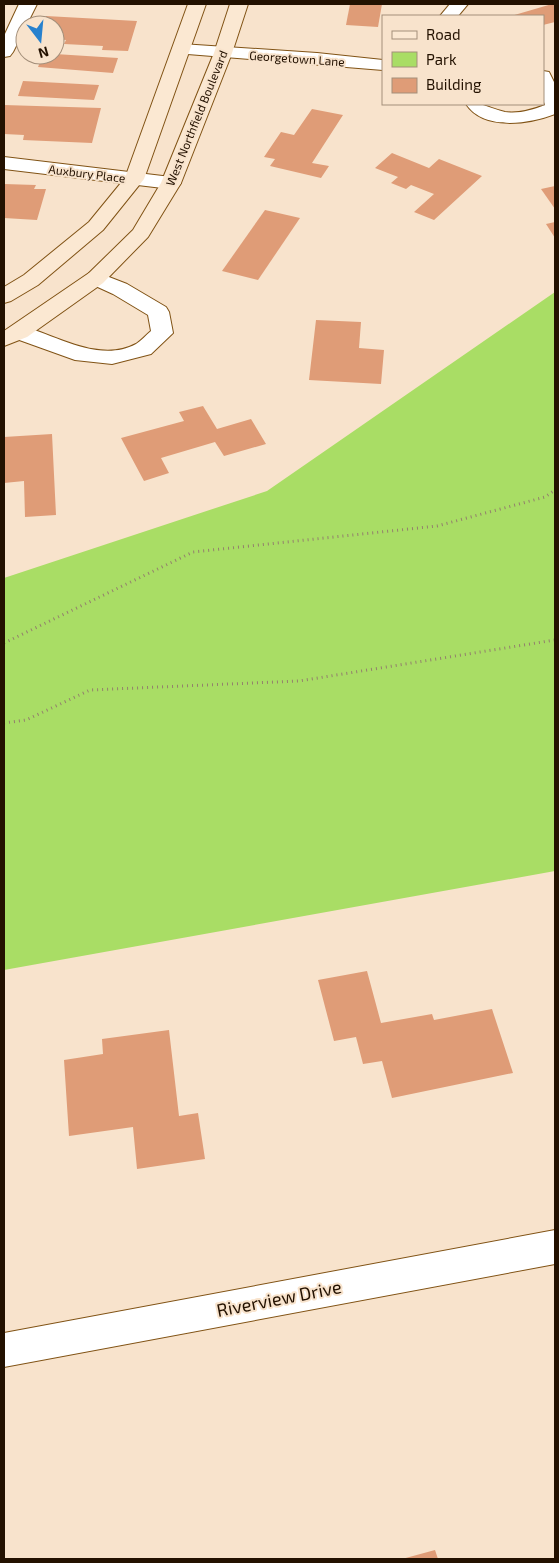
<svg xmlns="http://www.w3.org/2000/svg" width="559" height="1563" viewBox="0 0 559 1563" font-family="'Exo 2',sans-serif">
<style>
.green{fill:#a9dd65}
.building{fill:#df9c77}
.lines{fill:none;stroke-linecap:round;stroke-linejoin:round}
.street-casing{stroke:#815315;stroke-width:2}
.secondary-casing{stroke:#815315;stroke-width:2}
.path{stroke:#93806c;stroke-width:3;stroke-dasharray:1 4;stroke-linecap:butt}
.street{fill:#fff;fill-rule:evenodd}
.secondary{fill:#fbe8d2;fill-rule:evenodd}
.labels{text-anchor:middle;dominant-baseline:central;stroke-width:4;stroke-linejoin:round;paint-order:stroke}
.far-street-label{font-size:12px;fill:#231100;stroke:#f8e3cc}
.near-street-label{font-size:18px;fill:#231100;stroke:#f8e3cc}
</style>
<rect width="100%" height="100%" fill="#f8e3cc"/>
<path class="green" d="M 555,292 L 555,871 L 4,970 L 4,578 L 267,491 Z"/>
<g class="building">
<path d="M 350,4 L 382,4 L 378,27 L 346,25 Z"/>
<path d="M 552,4 L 555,4 L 555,22 L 543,25 L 543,16 L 511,16 Z"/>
<path d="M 46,16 L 137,21 L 128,51 L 102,50 L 103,46 L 64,44 L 66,40 L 55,39 L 55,25 L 43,25 Z"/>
<path d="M 55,54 L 118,58 L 113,73 L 38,67 L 43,55 Z"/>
<path d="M 23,81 L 99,85 L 94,100 L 18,96 Z"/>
<path d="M 4,105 L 101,108 L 92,143 L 23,140 L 24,135 L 4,134 Z"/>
<path d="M 312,109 L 343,115 L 312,163 L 329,166 L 321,178 L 270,166 L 275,159 L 264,157 L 281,132 L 294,135 Z"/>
<path d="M 392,153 L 429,168 L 439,159 L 482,176 L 434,220 L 414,212 L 434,194 L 411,185 L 406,189 L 391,183 L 398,177 L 375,168 Z"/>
<path d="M 4,184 L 36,185 L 34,189 L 46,189 L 37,220 L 4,218 Z"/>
<path d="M 555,186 L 555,209 L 541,189 Z"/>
<path d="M 265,210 L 300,218 L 258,280 L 222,271 Z"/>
<path d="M 555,222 L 555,238 L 546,224 Z"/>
<path d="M 316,320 L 361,322 L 359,348 L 384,350 L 381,384 L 309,380 Z"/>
<path d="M 203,406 L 217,429 L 251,419 L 266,444 L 224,456 L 215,442 L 161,458 L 169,473 L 144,481 L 121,438 L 184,421 L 179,412 Z"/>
<path d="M 52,434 L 56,515 L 25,517 L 24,481 L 4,483 L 4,437 Z"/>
<path d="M 367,971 L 381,1023 L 432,1014 L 434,1020 L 492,1009 L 513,1073 L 392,1098 L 382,1061 L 363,1064 L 356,1037 L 334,1041 L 318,980 Z"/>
<path d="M 169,1030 L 179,1116 L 198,1113 L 205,1159 L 137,1169 L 133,1127 L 69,1136 L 64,1060 L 103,1054 L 102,1039 Z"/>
<path d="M 435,1550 L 438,1559 L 402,1559 Z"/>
</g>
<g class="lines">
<g class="street-casing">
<g id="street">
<path d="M 19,4 L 37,4 L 13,52 L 10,56 L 4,57 L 4,36 Z"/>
<path d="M 450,4 L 468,4 L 458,16 L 440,16 Z"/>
<path d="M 181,44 L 317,53 L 383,60 L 383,70 L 175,53 L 172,49 L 175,45 Z"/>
<path d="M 543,71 L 549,72 L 555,84 L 555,114 C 529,124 484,131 466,104 C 485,103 488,108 505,112 C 519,114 532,110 545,105 L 543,99 Z"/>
<path d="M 4,157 L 171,177 L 178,179 L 181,183 L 178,187 L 171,189 L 4,169 Z"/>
<path d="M 96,272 L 127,284 L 166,307 L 169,312 L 173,333 L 151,354 L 112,364 L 75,360 L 11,337 L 8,332 L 11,327 L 19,325 C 54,334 99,364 136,344 C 141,341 146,335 151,331 L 148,315 L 113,294 L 89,283 L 86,278 L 89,273 Z"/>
<path d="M 555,1230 L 555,1264 L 4,1367 L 4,1333 Z"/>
</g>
</g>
<g class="secondary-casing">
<g id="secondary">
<path d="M 188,4 L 206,4 L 144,179 L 103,230 L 38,285 L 11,301 L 4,303 L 4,287 L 24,275 L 89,222 L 125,178 Z"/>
<path d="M 230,4 L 248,4 L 232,53 L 181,183 L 148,237 L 103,283 L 27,337 L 4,346 L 4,331 L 89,273 L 133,230 L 161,183 L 214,53 Z"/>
</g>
</g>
<g class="path">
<path d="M 4,643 L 193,552 L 437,526 L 545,497 L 555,490"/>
<path d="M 4,723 L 26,720 L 90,690 L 299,681 L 555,640"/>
</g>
<use href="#street" class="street"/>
<use href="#secondary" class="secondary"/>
</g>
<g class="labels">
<g class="far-street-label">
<text transform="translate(297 58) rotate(4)">Georgetown Lane</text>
<text transform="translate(196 118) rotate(-68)">West Northfield Boulevard</text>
<text transform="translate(87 173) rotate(7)">Auxbury Place</text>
</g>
<g class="near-street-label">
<text transform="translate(279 1298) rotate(-11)">Riverview Drive</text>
</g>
</g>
<rect width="559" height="1563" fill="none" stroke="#231100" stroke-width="10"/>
<rect x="382" y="15" width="162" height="90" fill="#f8e3cc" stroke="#a38f7a"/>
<rect x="392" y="31" width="25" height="8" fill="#fbe8d2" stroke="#a38f7a"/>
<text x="426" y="40" font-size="15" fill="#231100">Road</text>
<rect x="392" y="52" width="25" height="15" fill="#a9dd65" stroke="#a38f7a"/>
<text x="426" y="65" font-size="15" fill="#231100">Park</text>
<rect x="392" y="78" width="25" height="15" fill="#df9c77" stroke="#a38f7a"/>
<text x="426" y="90" font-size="15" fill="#231100">Building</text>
<g transform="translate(40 40) rotate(164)"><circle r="24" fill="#f8e3cc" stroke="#a38f7a"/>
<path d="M0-4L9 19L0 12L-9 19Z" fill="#2781ce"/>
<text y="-8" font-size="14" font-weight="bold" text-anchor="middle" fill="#231100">N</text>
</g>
</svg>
